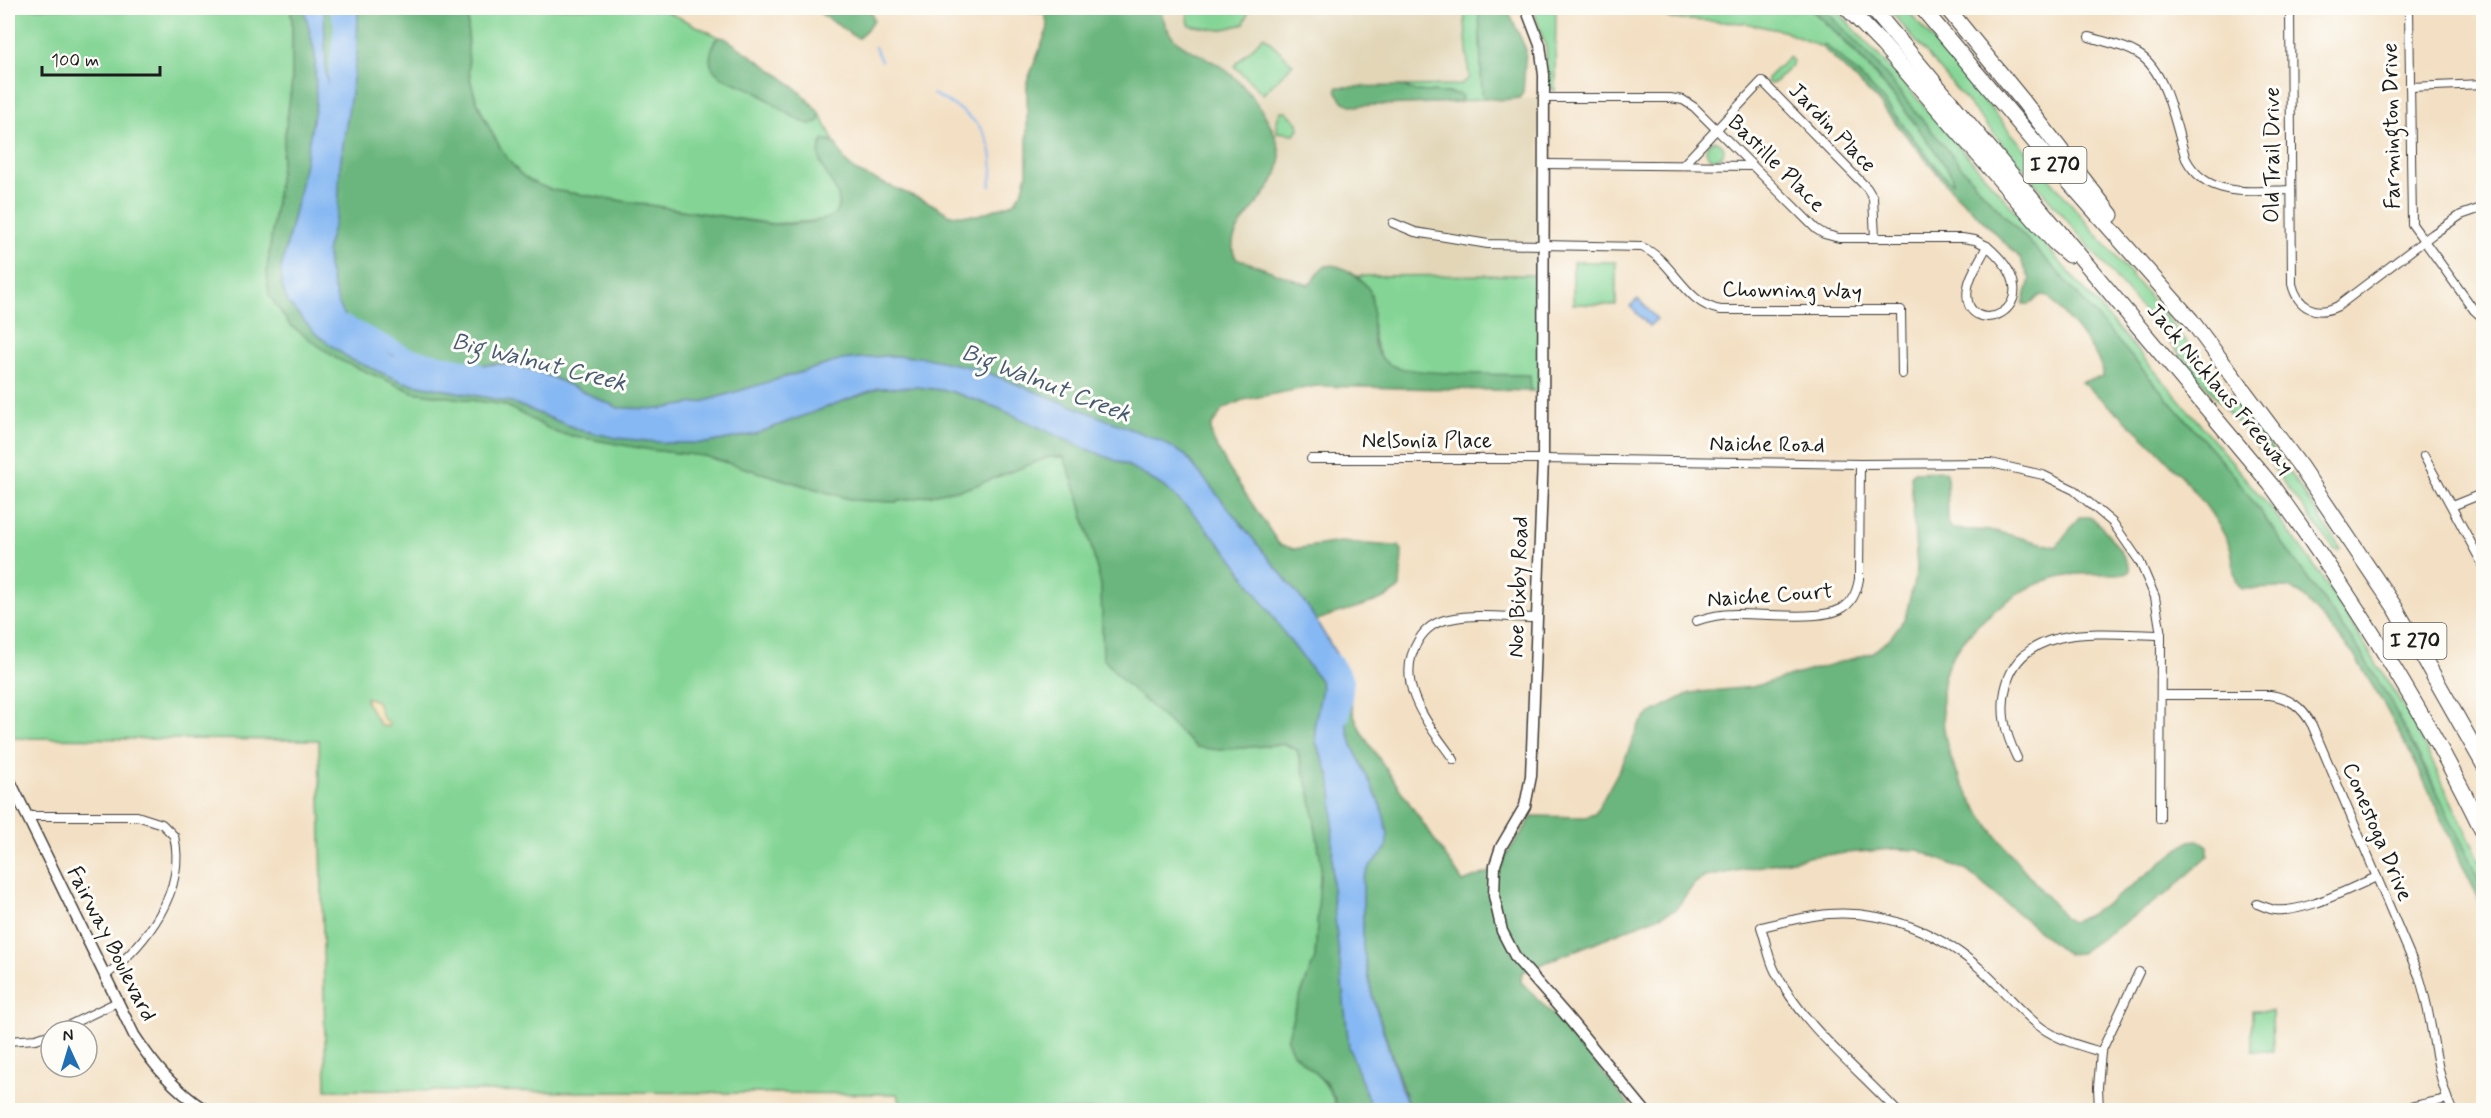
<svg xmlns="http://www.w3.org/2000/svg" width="2491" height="1118" viewBox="0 0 2491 1118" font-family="Mynerve,sans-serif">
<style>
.built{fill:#e2d6b7}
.green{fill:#84d595;stroke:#507858;stroke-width:1.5}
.forest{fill:#6bb67e;stroke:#44694d;stroke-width:1.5}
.sand{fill:#eeda9e;stroke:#857b5d;stroke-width:1.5}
.water{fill:#86b8f3;stroke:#516a88;stroke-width:1.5}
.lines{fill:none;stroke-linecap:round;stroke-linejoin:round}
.stream{stroke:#86b8f3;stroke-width:2}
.river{stroke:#86b8f3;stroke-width:14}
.minor-casing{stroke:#3c3935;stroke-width:10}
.tertiary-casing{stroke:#3c3935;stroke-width:13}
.motorway-casing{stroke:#3c3935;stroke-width:17}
.minor{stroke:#fff;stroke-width:8}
.tertiary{stroke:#fff;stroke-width:10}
.motorway{stroke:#fff;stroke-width:15}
.labels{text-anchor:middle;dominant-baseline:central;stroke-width:6;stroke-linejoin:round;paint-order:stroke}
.shield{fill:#fdfcf7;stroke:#605f5e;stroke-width:1.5}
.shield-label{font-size:21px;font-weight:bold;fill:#1c1c1c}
.street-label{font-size:22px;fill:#1c1c1c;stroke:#fdfcf7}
.water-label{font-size:24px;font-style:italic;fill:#465a72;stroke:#fdfcf7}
</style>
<rect width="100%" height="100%" fill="#fdfcf7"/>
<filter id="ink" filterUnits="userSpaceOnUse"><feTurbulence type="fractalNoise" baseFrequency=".0167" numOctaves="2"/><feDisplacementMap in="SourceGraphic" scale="12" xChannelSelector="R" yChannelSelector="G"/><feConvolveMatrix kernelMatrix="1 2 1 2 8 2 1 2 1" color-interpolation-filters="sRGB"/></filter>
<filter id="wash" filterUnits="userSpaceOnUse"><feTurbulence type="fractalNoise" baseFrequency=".008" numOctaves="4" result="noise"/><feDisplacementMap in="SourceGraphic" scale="24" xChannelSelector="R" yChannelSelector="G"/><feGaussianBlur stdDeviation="1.35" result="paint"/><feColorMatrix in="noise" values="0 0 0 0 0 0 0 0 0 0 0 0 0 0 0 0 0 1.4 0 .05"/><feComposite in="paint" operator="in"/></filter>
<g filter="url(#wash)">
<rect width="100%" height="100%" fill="#f3e0c4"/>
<path class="built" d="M 1160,8 L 1464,8 L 1469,78 L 1460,85 L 1339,87 L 1336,91 L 1355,106 L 1539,98 L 1539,275 L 1356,276 L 1342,267 L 1321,268 L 1308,285 L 1236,258 L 1233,249 L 1237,233 L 1241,222 L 1277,179 L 1280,155 L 1279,150 L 1258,106 L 1240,83 L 1223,68 L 1183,46 L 1170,35 Z"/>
<g class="green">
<path d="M 8,8 L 290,8 L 292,19 L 292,82 L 267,270 L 269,295 L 290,325 L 413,392 L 505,405 L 557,433 L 651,450 L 704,456 L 853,500 L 895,502 L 971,487 L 1049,457 L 1064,457 L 1080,502 L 1101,585 L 1103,658 L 1123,681 L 1219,750 L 1285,744 L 1297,750 L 1310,793 L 1321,862 L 1315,958 L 1294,1013 L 1293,1053 C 1311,1070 1333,1084 1336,1110 L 903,1110 L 897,1094 L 326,1090 L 319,740 L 8,738 Z"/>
<path d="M 468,8 L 660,8 L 719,37 L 714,41 L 720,77 L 753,90 L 802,122 L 819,121 L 820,114 L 835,143 L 830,140 L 820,163 L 838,192 L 839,204 L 835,214 L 827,220 L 773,224 L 552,190 C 542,186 531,183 523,176 C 502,158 475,104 470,78 C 467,55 468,31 468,8 Z"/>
<path d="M 1187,8 L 1250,8 L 1244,24 L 1220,30 L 1189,25 Z"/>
<path d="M 1464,8 L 1479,8 L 1482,94 L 1485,98 L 1460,102 L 1462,97 L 1459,94 L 1414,91 L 1404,86 L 1460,85 L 1469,78 Z"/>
<path d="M 1533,8 L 1556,8 L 1555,91 L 1548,86 L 1546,48 Z"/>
<path d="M 1649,8 L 1809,8 C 1864,57 1912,116 1953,177 L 1953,183 L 1941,173 C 1905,128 1871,79 1824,45 L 1822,47 L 1783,31 L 1744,23 L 1671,19 Z"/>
<path d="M 1823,8 L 1833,8 L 1838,11 L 1917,98 L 2167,385 L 2277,516 L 2320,574 L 2412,720 L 2483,867 L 2483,890 L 2428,773 L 2390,700 L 2359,650 L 2234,475 L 2064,279 L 1977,186 L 1870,56 Z"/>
<path d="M 1888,8 L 1906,8 L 2216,376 L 2286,467 L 2341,549 L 2338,551 L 2334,549 L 2256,445 Z"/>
<path d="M 1264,36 L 1293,64 L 1263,94 L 1234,66 Z"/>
<path d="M 1789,57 L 1793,61 L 1792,65 L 1774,83 L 1770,84 L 1767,82 L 1767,78 Z"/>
<path d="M 1281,111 L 1286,111 L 1298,123 L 1299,129 L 1294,134 L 1277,132 L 1277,120 Z"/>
<circle cx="1715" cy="150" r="9"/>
<path d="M 1573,262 L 1616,262 L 1616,305 L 1573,304 Z"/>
<path d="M 1539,275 L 1539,391 L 1531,391 L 1529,375 C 1502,374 1406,376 1388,364 C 1379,358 1376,345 1373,335 C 1366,310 1377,297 1356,276 Z"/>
<path d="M 2252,1011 L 2272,1011 L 2273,1051 L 2252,1051 Z"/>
</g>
<g class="forest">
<path d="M 290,8 L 304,8 L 315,53 L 316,104 L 299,194 L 281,269 L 403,382 L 511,402 L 580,430 L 617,438 L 668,443 L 707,443 L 755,434 L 878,388 L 917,387 L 950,391 L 998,408 L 1127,465 L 1163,486 L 1192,512 L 1233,559 L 1287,637 L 1320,680 L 1322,688 L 1315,723 L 1316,742 L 1330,777 L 1333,800 L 1332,890 L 1349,1047 L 1372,1110 L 1336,1110 L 1335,1099 L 1325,1082 L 1293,1053 L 1287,1040 L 1294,1013 L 1315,958 L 1321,862 L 1310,793 L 1297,750 L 1285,744 L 1219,750 L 1196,747 L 1123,681 L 1103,658 L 1101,585 L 1080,502 L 1064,457 L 1049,457 L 971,487 L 895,502 L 853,500 L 704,456 L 651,450 L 557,433 L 505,405 L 413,392 L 337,359 L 290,325 L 269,295 L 267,270 L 292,82 L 292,19 Z"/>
<path d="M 324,8 L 344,8 C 345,43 344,69 331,102 L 326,74 Z"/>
<path d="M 358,8 L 468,8 C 468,31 467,55 470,78 C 475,104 502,158 523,176 C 531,183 542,186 552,190 C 601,198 651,205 700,213 C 724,216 749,222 772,224 C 785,225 826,223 834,214 C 854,193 806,168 823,140 L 835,143 L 845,161 L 857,172 L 932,204 L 950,215 L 978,215 L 1014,203 L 1023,189 L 1027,173 L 1027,82 L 1048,28 L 1045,13 L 1028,12 L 1025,8 L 1160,8 C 1170,51 1191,46 1223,68 C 1246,84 1277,126 1280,154 C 1285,193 1217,227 1236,258 L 1308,285 C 1315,281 1316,273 1322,268 C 1336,258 1367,280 1371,294 C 1377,315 1364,347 1387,363 C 1405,376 1503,374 1530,375 L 1531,391 L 1316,386 L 1243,400 L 1223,409 L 1211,427 L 1212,438 L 1229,469 L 1279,544 L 1294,549 L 1340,542 L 1393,546 L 1399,546 L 1402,551 L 1400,587 C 1389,603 1336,611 1316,621 L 1308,607 L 1185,455 L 922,357 L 885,356 L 842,360 L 702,402 L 660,409 L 618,408 L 536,370 L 502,364 L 455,366 L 420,362 L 393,355 L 347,320 L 338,303 L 328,267 L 327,248 L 338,210 L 340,165 L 357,53 Z"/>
<path d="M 813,8 L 868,8 L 872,13 L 874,21 L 859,38 L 855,37 Z"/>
<path d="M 1479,8 L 1507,8 L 1526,50 L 1523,93 L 1519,98 L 1502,100 L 1485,98 L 1482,94 Z"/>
<path d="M 1809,8 L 1823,8 L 1870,56 L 1977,186 L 2064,279 L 2234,475 L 2359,650 L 2390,700 L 2467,853 L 2483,890 L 2483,909 L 2417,766 L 2383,703 L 2352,652 L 2300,593 L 2289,588 L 2242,589 C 2232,580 2234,564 2231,550 C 2229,543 2225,536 2221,529 C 2190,476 2129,421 2081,382 L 2103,377 C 2106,358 2061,312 2048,296 L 2041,295 L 2029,304 L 2023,304 L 2030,279 L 2020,258 L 1947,185 L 1876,99 L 1822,47 L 1824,44 L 1839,56 L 1880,96 L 1941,173 L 1953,183 L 1953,177 C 1913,118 1864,53 1809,8 Z"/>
<path d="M 719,37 L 725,38 C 758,61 795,81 820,114 L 819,121 L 812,125 C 791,119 774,103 756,92 C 740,82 704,79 711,53 C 712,46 714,42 719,37 Z"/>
<path d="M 1404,86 L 1414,91 L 1459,94 L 1462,96 L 1460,102 L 1354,106 L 1344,102 L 1336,91 L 1338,87 Z"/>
<path d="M 1944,471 L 1947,472 L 1948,525 L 1953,529 L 1995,531 L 2056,547 L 2079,517 C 2081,517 2087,517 2089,517 C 2102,523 2128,558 2130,571 L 2126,574 C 2103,574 2080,572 2058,577 C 2017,587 1963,629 1947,668 C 1937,693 1943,741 1954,766 C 1978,823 2026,870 2064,917 L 2071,922 C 2102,914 2161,862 2189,841 L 2198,840 L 2208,847 L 2208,856 L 2169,892 L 2080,953 L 2067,954 L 1967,871 L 1918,850 L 1893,849 L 1813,856 L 1705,877 L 1695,883 L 1675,910 L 1522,972 L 1521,982 L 1575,1037 L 1633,1110 L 1418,1110 L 1408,1104 L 1372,995 L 1363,947 L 1363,879 L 1369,867 L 1386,849 L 1381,806 L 1352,745 L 1345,720 L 1345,681 L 1354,715 L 1363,735 L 1463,882 L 1502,867 L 1506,855 L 1533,816 L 1585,817 L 1595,814 L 1624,761 L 1639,725 L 1649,714 L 1690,693 L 1752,687 L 1872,653 L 1890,638 L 1905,618 L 1917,569 L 1911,476 L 1914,472 Z"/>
</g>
<path class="sand" d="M 366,697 L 377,701 L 382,717 L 389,724 L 388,727 L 380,725 L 366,702 Z"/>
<g class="water">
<path d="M 304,8 L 324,8 L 326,74 L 331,101 C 345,71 345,40 344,8 L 358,8 L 357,53 L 340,165 L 338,210 L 327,248 L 328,267 L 338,303 L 347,320 L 393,355 L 420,362 L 455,366 L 502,364 L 536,370 L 618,408 L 660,409 L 702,402 L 842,360 L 885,356 L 922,357 L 978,369 L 1161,441 L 1185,455 L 1308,607 L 1341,662 L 1345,681 L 1345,720 L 1352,745 L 1381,806 L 1388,833 L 1386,849 L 1369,867 L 1363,879 L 1363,947 L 1372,995 L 1401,1088 L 1408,1104 L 1418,1110 L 1372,1110 L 1349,1047 L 1332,890 L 1333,800 L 1330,777 L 1316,742 L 1315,723 L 1322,688 L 1320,680 L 1287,637 L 1233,559 L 1192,512 L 1163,486 L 1127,465 L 1079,446 L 998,408 L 950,391 L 917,387 L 878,388 L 755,434 L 707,443 L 668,443 L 617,438 L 580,430 L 511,402 L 403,382 L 350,359 L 316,334 L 288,303 L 282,286 L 281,269 L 299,194 L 316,104 L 315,53 Z"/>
<path d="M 1638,299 L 1657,319 L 1649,326 L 1630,306 Z"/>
</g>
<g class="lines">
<g class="stream">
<path d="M 875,47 L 881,61"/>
<path d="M 933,94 C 973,114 1001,135 990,186"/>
</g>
<g class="river">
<path d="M 331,115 L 341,24 L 336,8"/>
<path d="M 346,323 L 407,354 L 477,369"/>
<path d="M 1334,661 L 1347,680 L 1343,716"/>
</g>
</g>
</g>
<g filter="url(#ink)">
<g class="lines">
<g class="minor-casing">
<g id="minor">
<path d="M 2290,8 L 2292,284 C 2298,308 2316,317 2338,306 L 2433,234 L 2461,215 L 2484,207"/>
<path d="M 2409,8 L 2412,224 L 2474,310 L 2484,319"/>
<path d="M 2089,37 C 2105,42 2124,45 2138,54 C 2167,70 2176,129 2186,159 C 2207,199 2252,191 2291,190"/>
<path d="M 2410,87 L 2484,84"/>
<path d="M 1544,98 L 1670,98 L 1683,100 L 1694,107 L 1816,229 L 1824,234 L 1839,238 L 1962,238 L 1975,240 L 1987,246"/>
<path d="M 1544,164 L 1752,166"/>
<path d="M 1683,165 L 1762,81 L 1867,188 L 1873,198 L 1875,238"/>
<path d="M 1393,223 L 1415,232 L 1488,244 L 1642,247 C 1674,261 1684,304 1721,310 L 1901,310 L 1902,374"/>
<path d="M 1987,246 C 2062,310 1958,346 1968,287 C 1970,273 1981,259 1987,246 Z"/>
<path d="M 2424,456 L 2484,567"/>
<path d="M 1311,459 L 1543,459 L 1860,464 L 1991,463 L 2043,475 L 2074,490 L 2113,523 L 2140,562 L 2155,597 L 2161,635 L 2160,819"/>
<path d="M 2452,506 L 2484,493"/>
<path d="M 1696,621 C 1708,617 1720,614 1733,614 C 1760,613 1819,621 1841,609 C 1853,603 1857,591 1859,579 L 1860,464"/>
<path d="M 2161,695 L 2270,695 C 2290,698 2302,707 2312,725 L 2419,976 C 2434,1020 2433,1068 2452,1110"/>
<path d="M 2017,758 C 2005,733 1999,710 2007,683 C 2025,620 2112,635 2161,635"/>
<path d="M 1454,760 C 1430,726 1392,684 1418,641 C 1425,629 1436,621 1450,619 C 1478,613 1509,618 1537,618"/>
<path d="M 27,816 L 137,816 L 162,824 L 174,836 C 187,891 146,944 105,976"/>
<path d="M 2257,904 C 2263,906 2269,909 2275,910 C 2306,913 2349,888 2377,877"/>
<path d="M 57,1031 L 117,1002"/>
<path d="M 8,1041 L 36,1039 L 51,1034"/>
<path d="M 1896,1110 C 1854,1065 1804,1027 1775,971 C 1768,957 1766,941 1761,927 C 1783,922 1806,916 1829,914 C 1886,910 1940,933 1983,971 C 2003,989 2020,1012 2042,1028 C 2059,1040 2081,1046 2101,1052"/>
<path d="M 2099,1110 L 2098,1087 L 2101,1052 L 2139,972"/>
<path d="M 2327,1110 L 2410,1107 L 2447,1099"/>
</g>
</g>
<g class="tertiary-casing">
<g id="tertiary">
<path d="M 1526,8 L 1540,45 L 1544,75 L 1543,459 L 1531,776 L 1525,806 L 1501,847 L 1495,865 L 1494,896 L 1502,931 L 1516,958 L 1565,1014 L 1644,1110"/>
<path d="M 8,777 L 134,1035 C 154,1066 175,1090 205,1110"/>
</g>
</g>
<g class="motorway-casing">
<g id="motorway">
<path d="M 1847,8 L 1883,45 L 2054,242 L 2069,255"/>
<path d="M 1872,8 L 2272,486 C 2352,596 2425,710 2484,834"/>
<path d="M 1922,8 L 2054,165 L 2191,320 L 2300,466 L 2396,609 L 2484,765"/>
<path d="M 1947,8 L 2023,101 L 2111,215"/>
</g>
</g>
<use href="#minor" class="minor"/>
<use href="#tertiary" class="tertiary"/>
<use href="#motorway" class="motorway"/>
</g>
</g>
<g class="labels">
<g class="shield">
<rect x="2023.5" y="147" width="63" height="36" rx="4.5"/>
<rect x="2383.5" y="623" width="63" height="36" rx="4.5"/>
</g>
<g class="shield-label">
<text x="2055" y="165">I 270</text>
<text x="2415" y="641">I 270</text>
</g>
<g class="street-label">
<text transform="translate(2392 126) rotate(-91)">Farmington Drive</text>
<text transform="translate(1832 128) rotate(46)">Jardin Place</text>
<text transform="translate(2273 155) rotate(-90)">Old Trail Drive</text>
<text transform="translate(1776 164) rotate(45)">Bastille Place</text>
<text transform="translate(1792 291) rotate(1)">Chowning Way</text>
<text transform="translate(2220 389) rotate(50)">Jack Nicklaus Freeway</text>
<text x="1427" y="441">Nelsonia Place</text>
<text transform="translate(1767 445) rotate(1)">Naiche Road</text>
<text transform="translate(1519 587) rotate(-88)">Noe Bixby Road</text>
<text transform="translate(1770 596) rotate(-4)">Naiche Court</text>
<text transform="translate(2377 832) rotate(67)">Conestoga Drive</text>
<text transform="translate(111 944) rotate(63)">Fairway Boulevard</text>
</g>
<g class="water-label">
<text transform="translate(539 363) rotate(14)">Big Walnut Creek</text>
<text transform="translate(1046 384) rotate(21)">Big Walnut Creek</text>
</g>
</g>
<rect width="2491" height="1118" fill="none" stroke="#fdfcf7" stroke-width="30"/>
<g transform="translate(69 1049) rotate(356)"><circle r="28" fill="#fdfcf7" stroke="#a3a29f" stroke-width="1.5"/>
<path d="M0-4.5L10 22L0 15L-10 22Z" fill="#1f6fb2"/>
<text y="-9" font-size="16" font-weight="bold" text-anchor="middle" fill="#1c1c1c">N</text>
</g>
<path d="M42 66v9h118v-9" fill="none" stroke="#1c1c1c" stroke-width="3"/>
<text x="51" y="66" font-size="18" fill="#1c1c1c" stroke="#fdfcf7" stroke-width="4.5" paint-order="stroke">100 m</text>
</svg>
